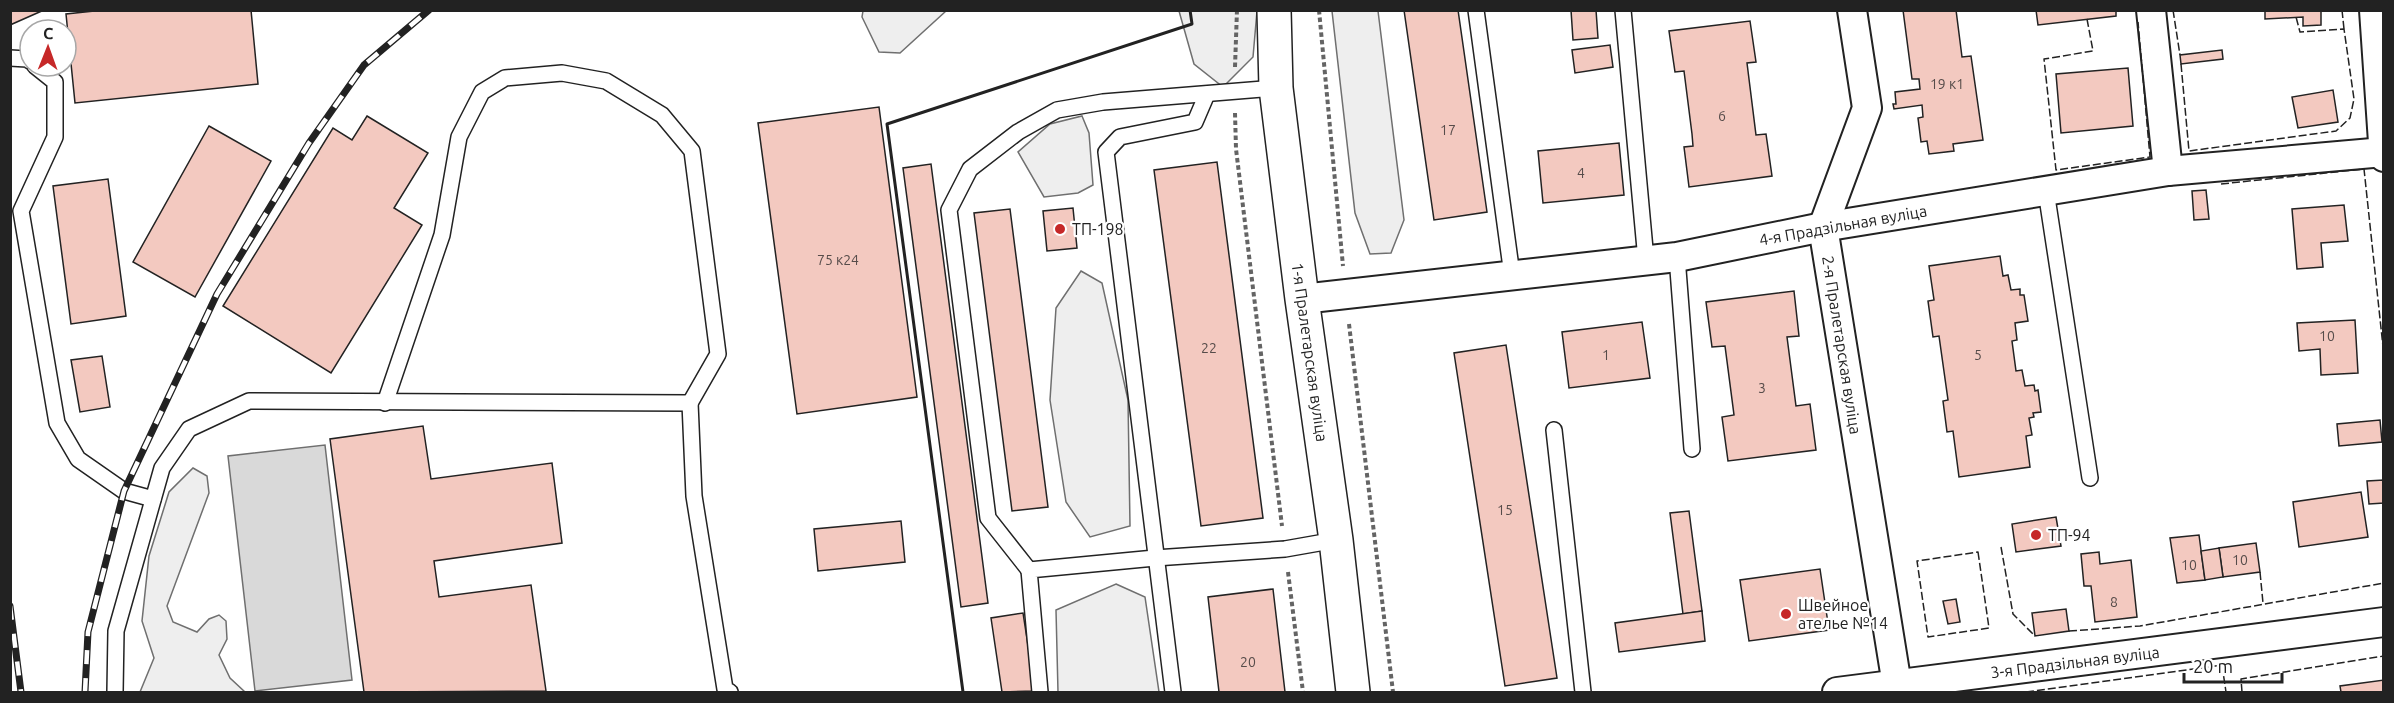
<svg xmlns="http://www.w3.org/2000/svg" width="2394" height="703" viewBox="0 0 2394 703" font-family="Ubuntu,sans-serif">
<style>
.green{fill:#eee;stroke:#6f6f6f;stroke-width:1.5}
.water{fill:#d9d9d9;stroke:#6f6f6f;stroke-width:1.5}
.building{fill:#f3c9c0;stroke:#222;stroke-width:1.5}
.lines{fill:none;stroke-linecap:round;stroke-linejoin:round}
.service-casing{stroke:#222;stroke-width:18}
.minor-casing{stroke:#222;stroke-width:32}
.secondary-casing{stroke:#222;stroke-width:36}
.path{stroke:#646464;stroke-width:4;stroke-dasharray:4.5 3;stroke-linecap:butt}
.service{stroke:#fff;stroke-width:15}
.minor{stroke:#fff;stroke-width:28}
.secondary{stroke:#fff;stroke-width:33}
.rail-casing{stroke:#222;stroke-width:7}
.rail{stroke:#fff;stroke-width:4.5;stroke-dasharray:14;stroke-linecap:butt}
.fence{stroke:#222;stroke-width:1.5;stroke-dasharray:8 3;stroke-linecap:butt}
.wall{stroke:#222;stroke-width:3}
.poi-dot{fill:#c62828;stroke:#fff;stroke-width:2}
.labels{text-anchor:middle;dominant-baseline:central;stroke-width:4.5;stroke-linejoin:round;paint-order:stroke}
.number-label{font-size:14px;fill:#564c4a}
.street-label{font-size:16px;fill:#222;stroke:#fff}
.poi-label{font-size:16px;fill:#222;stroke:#fff;text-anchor:start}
</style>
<rect width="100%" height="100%" fill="#fff"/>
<g class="green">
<path d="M 863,11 L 863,10 L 946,11 L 900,53 L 879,52 L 862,17 Z"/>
<path d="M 1179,11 L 1257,11 L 1253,57 L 1223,87 L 1194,64 Z"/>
<path d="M 1332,11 L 1378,11 L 1404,220 L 1391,253 L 1370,254 L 1355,213 Z"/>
<path d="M 1082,116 L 1089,133 L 1093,185 L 1078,193 L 1044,197 L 1018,152 L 1050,124 Z"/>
<path d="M 1081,271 L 1102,283 L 1128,400 L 1130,526 L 1090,537 L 1066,502 L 1050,400 L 1056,308 Z"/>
<path d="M 193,468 L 207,476 L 209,493 L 167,606 L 173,622 L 197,632 L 209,619 L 219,615 L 226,621 L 227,639 L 219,655 L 230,678 L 245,692 L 140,692 L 154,658 L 142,621 L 149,556 L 169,492 Z"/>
<path d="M 1116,584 L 1145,597 L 1159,692 L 1058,692 L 1056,610 Z"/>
</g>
<path class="water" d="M 325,445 L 352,680 L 255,691 L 228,456 Z"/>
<g class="building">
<path d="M 10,10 L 44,10 L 10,25 Z"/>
<path d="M 104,10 L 251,10 L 258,84 L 75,103 L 66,14 Z"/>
<path d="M 1404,10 L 1458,10 L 1487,212 L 1434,220 Z"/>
<path d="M 1571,10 L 1596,10 L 1598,38 L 1573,40 Z"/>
<path d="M 1903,10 L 1956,10 L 1962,57 L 1971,56 L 1983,140 L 1953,144 L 1954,151 L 1929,154 L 1927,141 L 1921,142 L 1918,118 L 1923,117 L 1922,105 L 1894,109 L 1893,104 L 1896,104 L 1895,92 L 1920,89 L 1919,79 L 1912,79 Z"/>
<path d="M 2036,10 L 2116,10 L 2116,16 L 2038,25 Z"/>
<path d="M 2265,10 L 2321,10 L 2321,25 L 2303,26 L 2303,17 L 2265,19 Z"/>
<path d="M 1750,21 L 1756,62 L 1747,63 L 1756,135 L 1766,134 L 1772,176 L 1689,187 L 1684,147 L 1693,146 L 1692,134 L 1684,71 L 1675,72 L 1669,31 Z"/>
<path d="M 1610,45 L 1613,67 L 1575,73 L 1572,50 Z"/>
<path d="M 2222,50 L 2223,59 L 2181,64 L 2180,55 Z"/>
<path d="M 2128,68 L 2133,126 L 2061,133 L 2056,74 Z"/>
<path d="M 2333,90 L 2338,122 L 2298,128 L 2292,97 Z"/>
<path d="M 879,107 L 917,397 L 797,414 L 758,123 Z"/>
<path d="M 367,116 L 428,153 L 394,208 L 422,225 L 331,373 L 223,306 L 333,128 L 352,140 Z"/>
<path d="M 209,126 L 271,161 L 195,297 L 133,262 Z"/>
<path d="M 1619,143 L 1624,195 L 1543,203 L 1538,151 Z"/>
<path d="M 1217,162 L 1263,518 L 1201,526 L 1154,170 Z"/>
<path d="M 931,164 L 988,603 L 961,607 L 903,168 Z"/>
<path d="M 108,179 L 126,316 L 71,324 L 53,186 Z"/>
<path d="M 2206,190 L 2209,219 L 2194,220 L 2192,191 Z"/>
<path d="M 2344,205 L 2348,241 L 2321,243 L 2323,267 L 2297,269 L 2292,209 Z"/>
<path d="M 1073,208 L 1077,248 L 1047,251 L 1043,211 Z"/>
<path d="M 1010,209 L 1048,507 L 1012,511 L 974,213 Z"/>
<path d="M 2000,256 L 2003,276 L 2008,275 L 2011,290 L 2020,289 L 2020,295 L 2024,295 L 2028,321 L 2015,323 L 2017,340 L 2012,341 L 2016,371 L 2022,370 L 2025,386 L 2034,385 L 2035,391 L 2038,390 L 2041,412 L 2033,413 L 2034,417 L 2029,418 L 2032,435 L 2026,436 L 2030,467 L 1959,477 L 1953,431 L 1947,432 L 1943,401 L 1948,400 L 1939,336 L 1933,337 L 1928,301 L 1934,300 L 1929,266 Z"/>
<path d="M 1794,291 L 1799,336 L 1787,337 L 1796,406 L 1810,404 L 1816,450 L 1728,461 L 1722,417 L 1734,415 L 1725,346 L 1712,347 L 1706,302 Z"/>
<path d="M 2355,320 L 2358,373 L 2321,375 L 2320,349 L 2299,351 L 2297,323 Z"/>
<path d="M 1642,322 L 1650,378 L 1569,388 L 1562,332 Z"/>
<path d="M 1506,345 L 1557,678 L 1505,686 L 1454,353 Z"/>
<path d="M 102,356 L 110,407 L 80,412 L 71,360 Z"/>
<path d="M 2380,420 L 2382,442 L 2339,446 L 2337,424 Z"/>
<path d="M 423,426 L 431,479 L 552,463 L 562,543 L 434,561 L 439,597 L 531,585 L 546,691 L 364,692 L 330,439 Z"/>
<path d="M 2384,480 L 2384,503 L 2369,504 L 2367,481 Z"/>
<path d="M 2361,492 L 2368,537 L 2299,547 L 2293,502 Z"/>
<path d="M 1689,511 L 1702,611 L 1683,614 L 1670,513 Z"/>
<path d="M 2056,517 L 2061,546 L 2016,552 L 2012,524 Z"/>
<path d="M 901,521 L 905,562 L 818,571 L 814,529 Z"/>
<path d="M 2199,535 L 2205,580 L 2177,583 L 2170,538 Z"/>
<path d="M 2256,543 L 2260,572 L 2223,577 L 2219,548 Z"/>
<path d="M 2219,548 L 2223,577 L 2205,580 L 2201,551 Z"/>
<path d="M 2099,552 L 2100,564 L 2131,560 L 2137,617 L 2095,622 L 2091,586 L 2084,586 L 2081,554 Z"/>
<path d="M 1820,569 L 1829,630 L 1749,641 L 1740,580 Z"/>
<path d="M 1273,589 L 1285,692 L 1219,692 L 1208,597 Z"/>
<path d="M 1956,599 L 1960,622 L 1948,624 L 1943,601 Z"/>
<path d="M 2066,609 L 2069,631 L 2035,636 L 2032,613 Z"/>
<path d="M 1702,611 L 1705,641 L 1619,652 L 1615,623 Z"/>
<path d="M 1023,613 L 1035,691 L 1002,692 L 991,618 Z"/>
<path d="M 2384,680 L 2384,692 L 2341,692 L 2340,686 Z"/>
</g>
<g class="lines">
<g class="service-casing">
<g id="service">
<path d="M 1476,10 L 1512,275"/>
<path d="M 1623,10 L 1646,260"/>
<path d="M 10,58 L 27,59 L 30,61"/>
<path d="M 35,66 L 55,82 L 55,137 L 21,211 L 57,423 L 78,459 L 124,491 L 153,499"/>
<path d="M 2046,191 L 2090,478"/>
<path d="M 1677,257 L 1692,449"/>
<path d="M 385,403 L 442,235 L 459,137 L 482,92 L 505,78 L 562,73 L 606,81 L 662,115 L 692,151 L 718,354 L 690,403"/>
<path d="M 1554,430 L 1583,692"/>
<path d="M 1029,570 L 988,518 L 949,210 L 970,169 L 1018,132 L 1057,110 L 1103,102 L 1276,88"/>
<path d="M 115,692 L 116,631 L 162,468 L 189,429 L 249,401 L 690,403 L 694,496 L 725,689 L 730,692"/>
<path d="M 1040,692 L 1029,570 L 1155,558 L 1285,549 L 1336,540"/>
<path d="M 1173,692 L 1106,152 L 1120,137 L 1195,122 L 1207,94"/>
</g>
</g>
<g class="minor-casing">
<g id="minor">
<path d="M 1852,10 L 1867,108 L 1823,227 L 1897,685"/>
<path d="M 2151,10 L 2168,171"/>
<path d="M 2374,10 L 2384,157"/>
<path d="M 1302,299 L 1677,257 L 1823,227 L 2168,171 L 2384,152"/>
<path d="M 1837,692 L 2384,622"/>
</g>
</g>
<g class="secondary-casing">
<path id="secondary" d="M 1274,10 L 1276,88 L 1302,299 L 1336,540 L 1353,692"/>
</g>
<g class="path">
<path d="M 1319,10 L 1343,266"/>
<path d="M 1235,67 L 1237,10"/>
<path d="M 1235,113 L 1236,149 L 1282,526"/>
<path d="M 1349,324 L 1393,692"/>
<path d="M 1288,572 L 1303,692"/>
</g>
<use href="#service" class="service"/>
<use href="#minor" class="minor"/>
<use href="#secondary" class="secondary"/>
<g class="rail-casing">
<g id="rail">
<path d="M 10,606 L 21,692"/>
<path d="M 85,692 L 88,632 L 124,491 L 217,294 L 309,143 L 364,65 L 429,10"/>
</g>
</g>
<use href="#rail" class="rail"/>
<g class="fence">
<path d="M 2173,10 L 2180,55"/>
<path d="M 2342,10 L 2344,29"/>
<path d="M 2087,19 L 2093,51 L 2044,59 L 2056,170 L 2150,157 L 2138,22"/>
<path d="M 2181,64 L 2189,151 L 2336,131 L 2350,118 L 2354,99 L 2344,29 L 2300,32 L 2296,17"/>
<path d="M 2221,184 L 2364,169 L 2384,356"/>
<path d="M 2001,547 L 2013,614 L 2035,636"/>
<path d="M 1978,552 L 1989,628 L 1928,637 L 1917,561 Z"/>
<path d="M 2260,572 L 2263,603"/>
<path d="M 2069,631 L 2140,626 L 2384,583"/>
<path d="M 2026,692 L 2222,665 L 2226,692"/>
<path d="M 2242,692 L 2241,679 L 2384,656"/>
</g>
<path class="wall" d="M 963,692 L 887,124 L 1192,24 L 1190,10"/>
</g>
<g class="poi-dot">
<circle cx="1060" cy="229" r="6"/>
<circle cx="2036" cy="535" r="6"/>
<circle cx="1786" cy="614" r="6"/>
</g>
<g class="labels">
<g class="number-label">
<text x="1947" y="84">19 к1</text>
<text x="1722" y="116">6</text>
<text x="1448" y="130">17</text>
<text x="1581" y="173">4</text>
<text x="838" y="260">75 к24</text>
<text x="2327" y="336">10</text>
<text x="1209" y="348">22</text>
<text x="1606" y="355">1</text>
<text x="1978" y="355">5</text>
<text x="1762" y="388">3</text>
<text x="1505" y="510">15</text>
<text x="2240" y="560">10</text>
<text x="2189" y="565">10</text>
<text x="2114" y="602">8</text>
<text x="1248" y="662">20</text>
</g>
<g class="street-label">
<text transform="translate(1843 225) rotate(-10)">4-я Прадзільная вуліца</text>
<text transform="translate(1842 345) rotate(81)">2-я Пралетарская вуліца</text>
<text transform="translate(1310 352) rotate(82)">1-я Пралетарская вуліца</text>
<text transform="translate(2075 662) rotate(-7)">3-я Прадзільная вуліца</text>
</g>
<g class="poi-label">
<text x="1072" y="229">ТП-198</text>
<text x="2048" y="535">ТП-94</text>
<text x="1798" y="605">Швейное<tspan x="1798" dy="18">ателье №14</tspan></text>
</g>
</g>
<rect width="2394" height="703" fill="none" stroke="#222222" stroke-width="24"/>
<g transform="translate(48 48) rotate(1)"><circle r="28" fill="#ffffff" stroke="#a7a7a7" stroke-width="1.5"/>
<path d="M0-4.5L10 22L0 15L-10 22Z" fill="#c62828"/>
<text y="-9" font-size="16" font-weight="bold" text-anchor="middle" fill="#222222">С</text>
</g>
<path d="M2184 673v9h98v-9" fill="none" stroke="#222222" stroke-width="3"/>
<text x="2193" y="673" font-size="18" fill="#222222" stroke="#ffffff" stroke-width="4.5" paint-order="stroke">20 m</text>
</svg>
